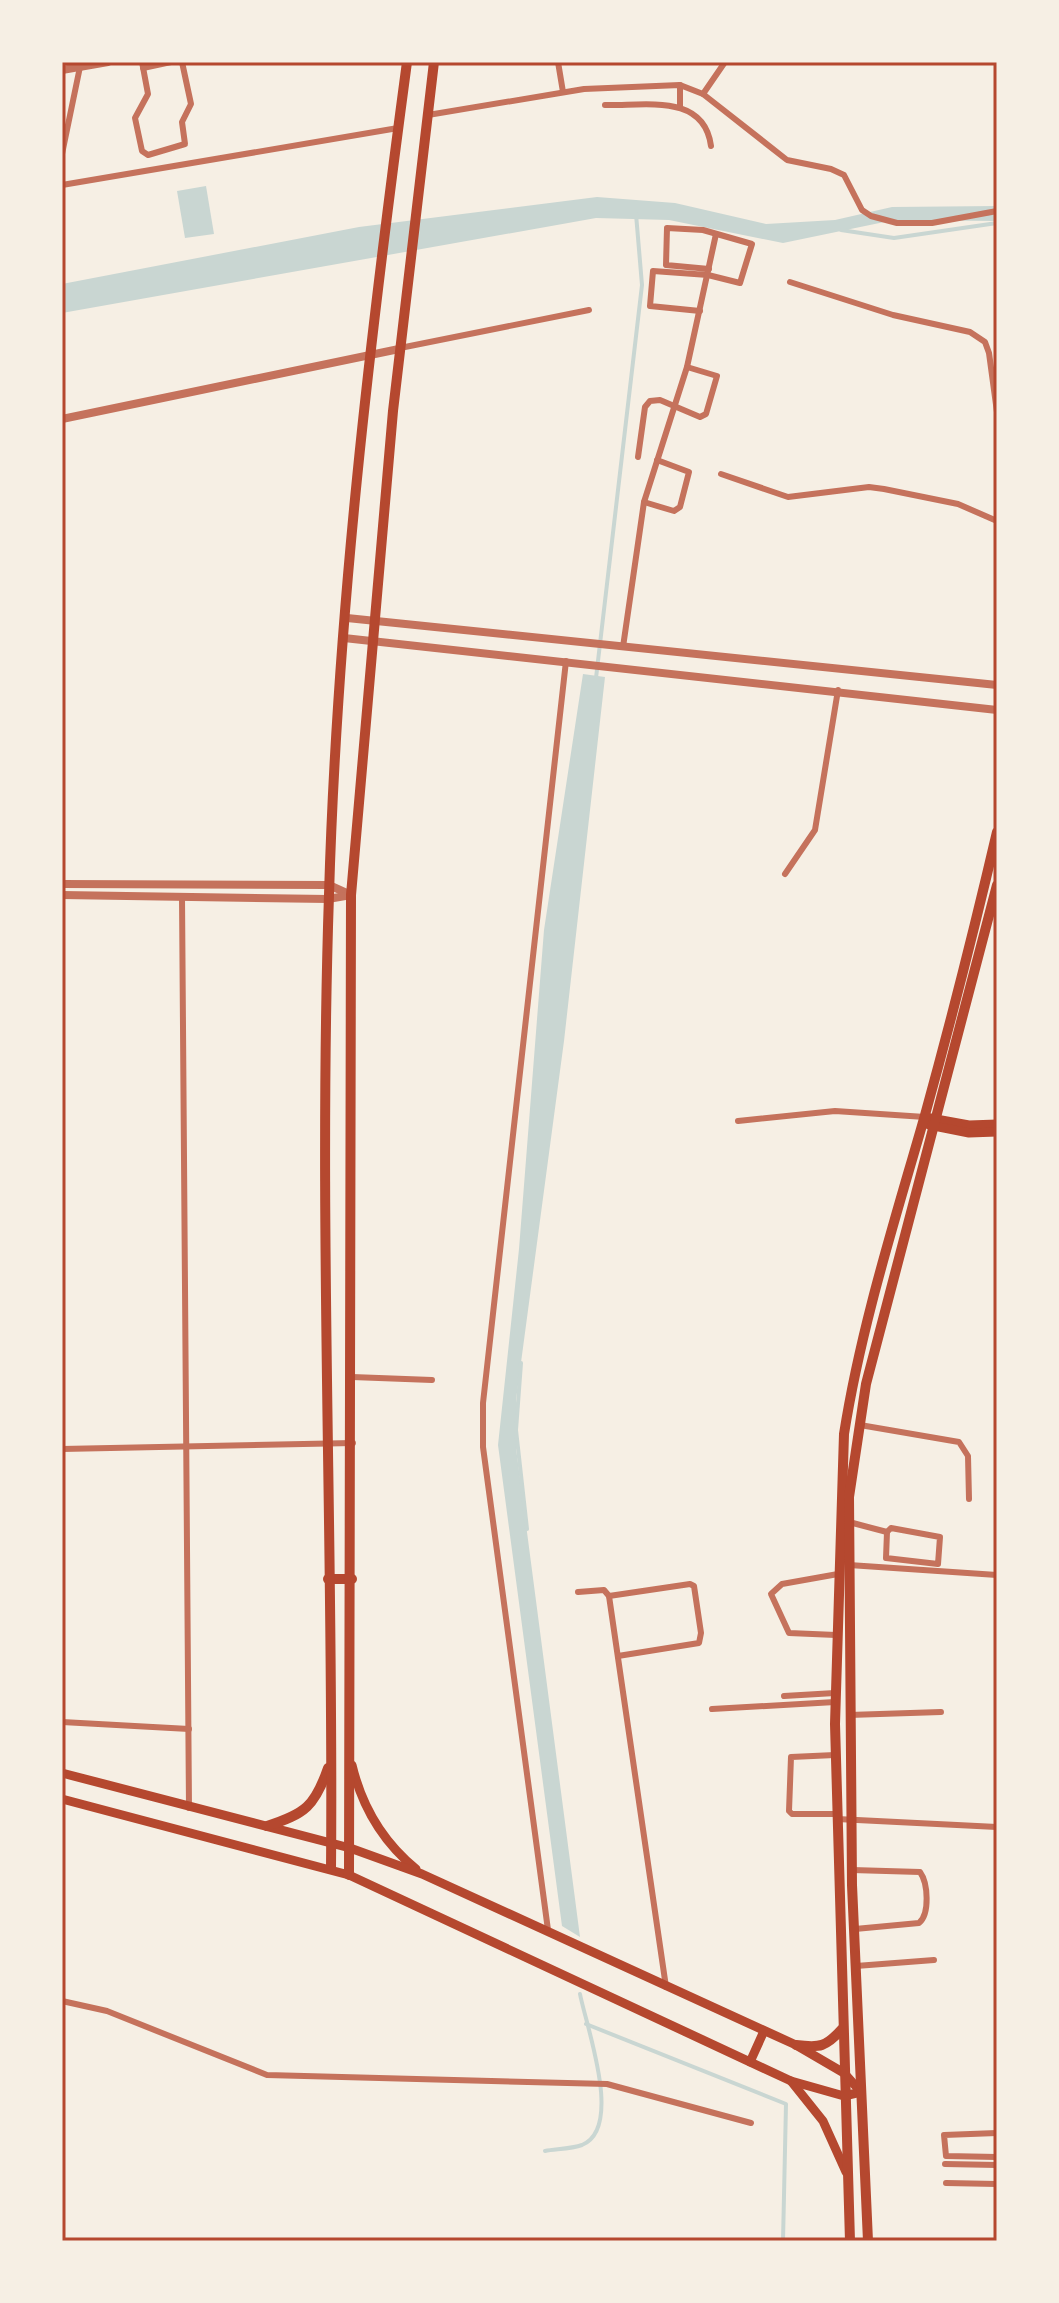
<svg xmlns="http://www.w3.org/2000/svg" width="1059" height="2303" viewBox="0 0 1059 2303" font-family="'Roboto Serif',serif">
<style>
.water{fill:#c9d6d2}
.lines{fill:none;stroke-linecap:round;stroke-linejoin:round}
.stream{stroke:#c9d6d2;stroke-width:4}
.minor{stroke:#c5725c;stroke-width:6}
.tertiary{stroke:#c5725c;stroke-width:8}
.secondary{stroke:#b5482f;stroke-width:9}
.primary{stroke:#b5482f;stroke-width:10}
.neatline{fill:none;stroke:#b5482f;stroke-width:3}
</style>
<rect width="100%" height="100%" fill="#f6efe4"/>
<g class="water">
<path d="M 206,186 L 214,234 L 185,238 L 177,191 Z"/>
<path d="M 597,197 L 675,203 L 766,224 L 835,220 L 892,207 L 997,206 L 997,221 L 894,220 L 783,243 L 669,220 L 596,218 L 62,313 L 62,284 L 359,227 Z"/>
<path d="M 583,674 L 605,677 L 564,1041 L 516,1400 L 516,1448 L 580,1937 L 562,1926 L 498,1445 L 519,1249 L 544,930 Z"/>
</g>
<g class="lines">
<g class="stream">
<path d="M 841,230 L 894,238 L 997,223"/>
<path d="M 596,678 L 642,285 L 636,214"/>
<path d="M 521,1363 L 516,1430 L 527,1529"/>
<path d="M 586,2024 L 786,2104 L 783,2241"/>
<path d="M 545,2151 C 556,2149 571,2149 582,2145 C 624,2128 586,2026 580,1994"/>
</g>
<g class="minor">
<path d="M 142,62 L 148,94 L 135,118 L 142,151 L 148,155 L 185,144 L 182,122 L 191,104 L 182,62"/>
<path d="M 558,62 L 563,92"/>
<path d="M 143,68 L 171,62"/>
<path d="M 680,85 L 680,106"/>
<path d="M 703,94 L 725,62"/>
<path d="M 605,105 C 645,106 704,93 711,146"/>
<path d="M 428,115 L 584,89 L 680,85 L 703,94 L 787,160 L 831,169 L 844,175 L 862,210 L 871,216 L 897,223 L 932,223 L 997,211"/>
<path d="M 62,154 L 81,62"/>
<path d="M 62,185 L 398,128"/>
<path d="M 790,282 L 893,315 L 970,332 L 985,342 L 989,353 L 997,412"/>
<path d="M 700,311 L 650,306 L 653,271 L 708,275 L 740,283 L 752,244 L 703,230 L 667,228 L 666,265 L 709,269"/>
<path d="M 400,348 L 589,310"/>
<path d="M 638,457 L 645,407 L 650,401 L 660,400 L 700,417 L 706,414 L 717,376 L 687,367"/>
<path d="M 721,474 L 788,497 L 869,487 L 884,489 L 958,504 L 997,521"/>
<path d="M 644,502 L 674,511 L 680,507 L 689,472 L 657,460"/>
<path d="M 623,647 L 644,502 L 687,367 L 716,234"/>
<path d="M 785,874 L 815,830 L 838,690"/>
<path d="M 182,897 L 189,1808"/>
<path d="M 738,1121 L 835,1111 L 925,1117"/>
<path d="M 352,1377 L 432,1380"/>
<path d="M 860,1425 L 959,1442 L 968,1456 L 969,1499"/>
<path d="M 62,1449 L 353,1443"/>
<path d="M 849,1522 L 887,1532"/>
<path d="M 891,1528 L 940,1537 L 938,1564 L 886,1558 L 887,1532 Z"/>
<path d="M 849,1565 L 997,1575"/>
<path d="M 578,1592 L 604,1590 L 609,1596 L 666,1987"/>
<path d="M 609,1596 L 690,1584 L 694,1586 L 701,1633 L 699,1643 L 618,1656"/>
<path d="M 836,1635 L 789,1633 L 771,1594 L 782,1584 L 838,1574"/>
<path d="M 784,1696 L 835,1693"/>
<path d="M 712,1709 L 835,1702"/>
<path d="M 849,1715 L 941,1712"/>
<path d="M 62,1722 L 189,1729"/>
<path d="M 835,1755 L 791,1757 L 789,1811 L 792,1814 L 836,1814"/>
<path d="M 837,1819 L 997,1827"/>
<path d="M 852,1870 L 920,1872 C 928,1883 930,1914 919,1923 L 855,1929"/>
<path d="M 548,1930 L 483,1447 L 483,1403 L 566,661"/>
<path d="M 856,1966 L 934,1960"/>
<path d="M 62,2001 L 107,2011 L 267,2075 L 607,2084 L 751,2123"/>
<path d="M 997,2133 L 944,2135 L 946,2156 L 997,2157"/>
<path d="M 945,2164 L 997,2165"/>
<path d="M 946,2183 L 997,2184"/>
</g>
<g class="tertiary">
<path d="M 62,70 L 108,62"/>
<path d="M 62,419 L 399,349"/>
<path d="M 347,618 L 997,685"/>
<path d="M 344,638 L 997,710"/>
<path d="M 62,884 L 329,885 L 351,895"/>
<path d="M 62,895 L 328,899 L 351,895"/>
</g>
<g class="secondary">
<path d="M 925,1117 L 969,1125 L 997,1124"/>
<path d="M 929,1125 L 969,1133 L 997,1132"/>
<path d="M 352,1765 C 362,1807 383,1842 416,1869"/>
<path d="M 62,1773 L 350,1848 L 422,1874 L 796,2045 L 844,2073 L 861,2092 L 844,2096 L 791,2081 L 349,1875 L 62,1799"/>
<path d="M 750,2062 L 764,2031"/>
<path d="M 791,2081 L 823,2121 L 846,2172"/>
</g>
<g class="primary">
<path d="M 328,1579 L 352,1579"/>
<path d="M 267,1826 C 305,1814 315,1806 328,1768"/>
<path d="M 331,1869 C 334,1545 318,1220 329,895 C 337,616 370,338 407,62"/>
<path d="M 349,1875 L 351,895 L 393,411 L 434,62"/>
<path d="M 796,2045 C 820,2048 826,2047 842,2029"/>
<path d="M 850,2241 L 835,1724 L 844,1434 C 861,1326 895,1220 925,1115 C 951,1021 975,926 997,832"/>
<path d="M 868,2241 L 852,1885 L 849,1497 L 866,1384 L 997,885"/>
</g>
</g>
<rect width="1059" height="2303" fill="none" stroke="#f6efe4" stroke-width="128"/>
<rect x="64" y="64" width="931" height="2175" class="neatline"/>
</svg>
